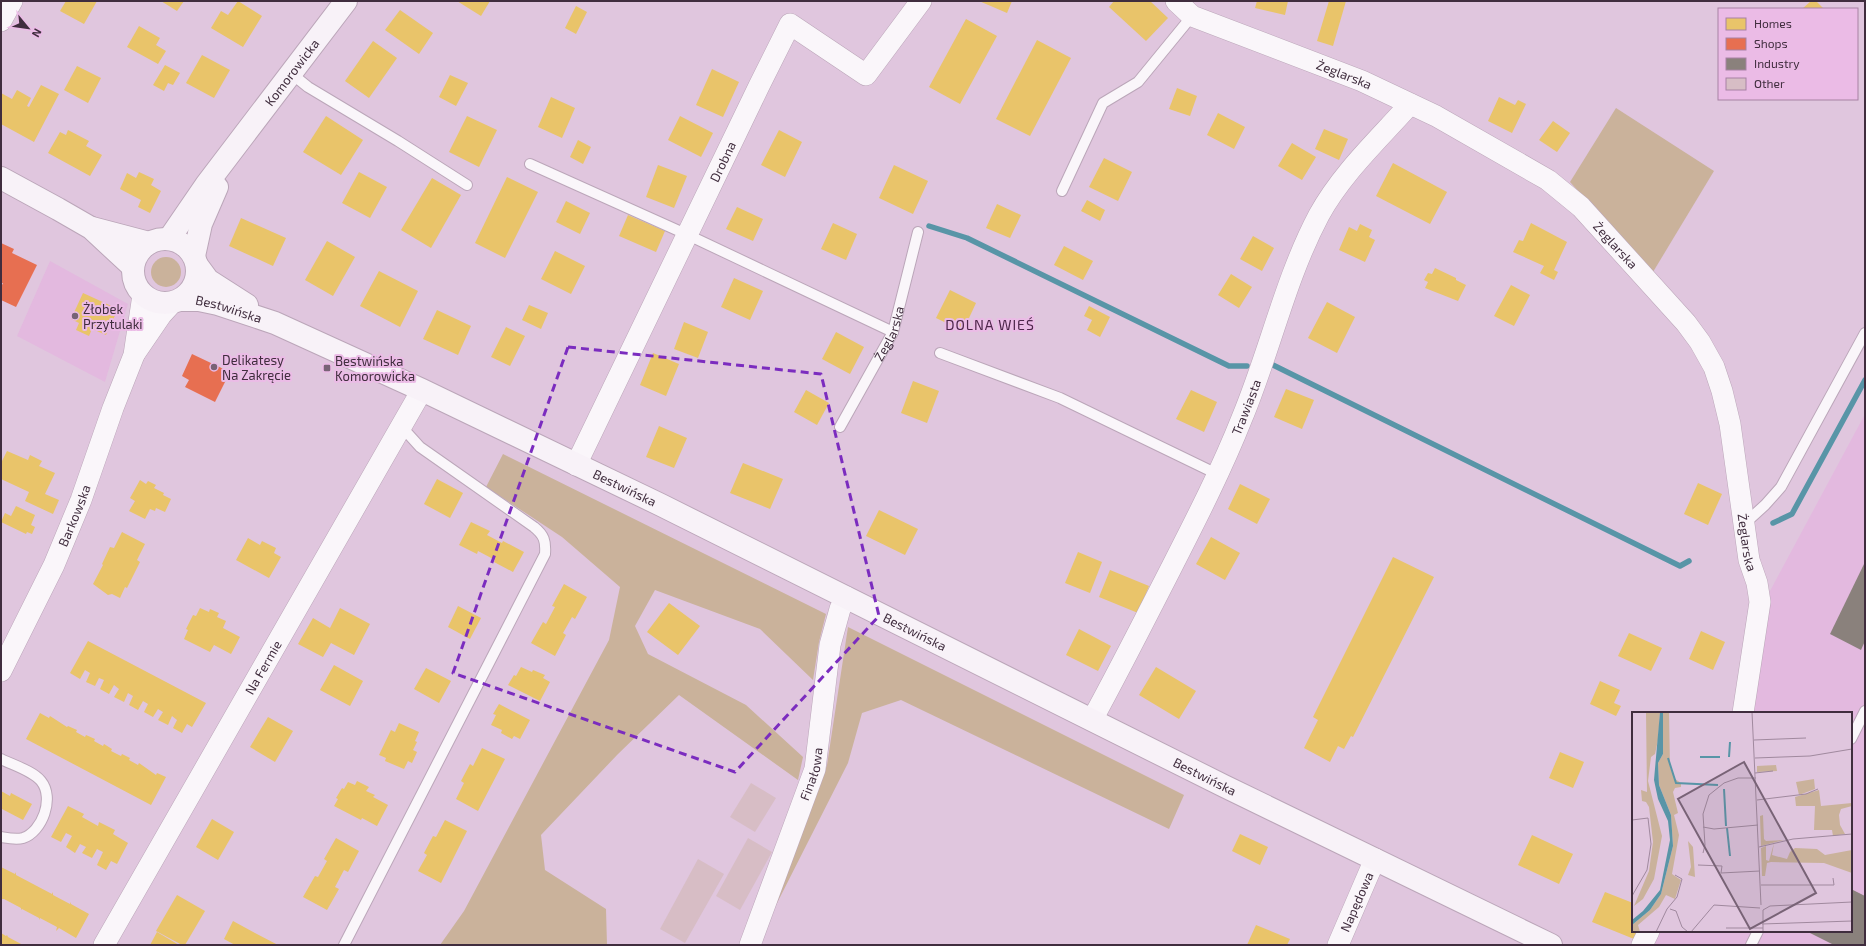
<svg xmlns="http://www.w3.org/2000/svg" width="1866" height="946" viewBox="0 0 1866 946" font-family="'Exo 2',sans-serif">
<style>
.built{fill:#e3b9df}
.green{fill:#cab29b}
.homes{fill:#e9c46a}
.shops{fill:#e76f51}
.industry{fill:#8a817c}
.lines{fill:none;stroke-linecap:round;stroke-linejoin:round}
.stream{stroke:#5895a7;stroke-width:5.5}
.building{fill:#d7bdc5}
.lane-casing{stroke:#bba6b9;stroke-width:12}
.street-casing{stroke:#bba6b9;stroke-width:22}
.secondary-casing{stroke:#bba6b9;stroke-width:24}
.lane{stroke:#faf6fa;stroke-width:10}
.street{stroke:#faf6fa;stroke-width:21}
.secondary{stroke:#f8f2f8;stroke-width:22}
.marked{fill:none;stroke:#7b2cbf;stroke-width:3;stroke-dasharray:8 5;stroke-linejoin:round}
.poi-dot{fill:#786376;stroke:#ebbbe6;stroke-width:1.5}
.labels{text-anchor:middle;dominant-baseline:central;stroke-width:4;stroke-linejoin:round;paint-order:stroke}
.street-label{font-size:13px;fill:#402d3e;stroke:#ebbbe6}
.poi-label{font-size:13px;fill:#402d3e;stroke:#ebbbe6;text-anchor:start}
.neighbourhood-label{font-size:14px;letter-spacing:1px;fill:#4d264a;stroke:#ebbbe6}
.inset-river{fill:none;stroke:#5895a7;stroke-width:2}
.inset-road{fill:none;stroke:#a0899e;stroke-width:1}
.view{fill:#786376;fill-opacity:0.15;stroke:#786376;stroke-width:2}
.inset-edge{fill:none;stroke:#402d3e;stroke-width:2}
</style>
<rect width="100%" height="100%" fill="#e0c6de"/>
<g class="built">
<path d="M 50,261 L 128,304 L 105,382 L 17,336 Z"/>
<path d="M 1865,414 L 1865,945 L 1651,945 L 1658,931 L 1851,931 L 1851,713 L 1751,713 L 1770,591 Z"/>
</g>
<g class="green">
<path d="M 1616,108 L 1714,171 L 1653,272 L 1570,182 Z"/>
<circle cx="166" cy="272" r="15"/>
<path d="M 503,454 L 826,614 L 819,642 L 813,680 L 760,629 L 655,590 L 635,626 L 648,654 L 746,705 L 803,757 L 798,780 L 679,695 L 618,754 L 541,835 L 545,870 L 606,909 L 607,945 L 440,945 L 464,911 L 609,640 L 620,587 L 562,537 L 486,487 Z"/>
<path d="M 848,627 L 1184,795 L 1169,829 L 901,700 L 862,713 L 848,763 L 771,915 L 827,765 Z"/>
</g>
<g class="homes">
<path d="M 66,1 L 97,1 L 84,24 L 60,11 Z"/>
<path d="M 161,1 L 184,1 L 177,11 Z"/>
<path d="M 238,1 L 262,16 L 243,47 L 211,28 L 221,11 L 228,15 Z"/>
<path d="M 457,1 L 490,1 L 481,16 Z"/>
<path d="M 979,1 L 1012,1 L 1007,13 Z"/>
<path d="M 1114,1 L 1150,1 L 1168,18 L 1146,41 L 1109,7 Z"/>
<path d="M 1257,1 L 1288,1 L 1285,15 L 1255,8 Z"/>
<path d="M 1329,1 L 1346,1 L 1333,46 L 1317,41 Z"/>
<path d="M 1811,1 L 1816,1 L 1824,9 L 1802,9 Z"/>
<path d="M 576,6 L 587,12 L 576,34 L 565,28 Z"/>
<path d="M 400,10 L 433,33 L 419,54 L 385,30 Z"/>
<path d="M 966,19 L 997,36 L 960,104 L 929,87 Z"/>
<path d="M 139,26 L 160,38 L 156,45 L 166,51 L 158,64 L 127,47 Z"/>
<path d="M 1037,40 L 1071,58 L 1030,136 L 996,119 Z"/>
<path d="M 373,41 L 397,58 L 369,98 L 345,81 Z"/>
<path d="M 202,55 L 230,70 L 214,98 L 186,83 Z"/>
<path d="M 165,65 L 180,73 L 173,85 L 168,83 L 164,91 L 153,85 Z"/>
<path d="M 77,66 L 101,78 L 88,103 L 64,90 Z"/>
<path d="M 712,69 L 739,82 L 723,117 L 696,105 Z"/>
<path d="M 450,75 L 468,83 L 456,106 L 439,97 Z"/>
<path d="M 41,85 L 59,94 L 34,142 L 1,124 L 1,93 L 12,99 L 17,90 L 31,98 L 27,106 L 29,107 Z"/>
<path d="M 1177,88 L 1197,96 L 1190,116 L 1169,109 Z"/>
<path d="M 551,97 L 575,108 L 562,138 L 538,127 Z"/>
<path d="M 1499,97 L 1515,105 L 1518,100 L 1526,104 L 1512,133 L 1488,121 Z"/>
<path d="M 1218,113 L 1245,127 L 1234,149 L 1207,135 Z"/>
<path d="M 326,116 L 363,140 L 341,175 L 303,152 Z"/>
<path d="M 467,116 L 497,130 L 479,167 L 449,152 Z"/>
<path d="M 680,116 L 713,133 L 701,157 L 668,140 Z"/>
<path d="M 1553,121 L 1570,133 L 1557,152 L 1539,140 Z"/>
<path d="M 1324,129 L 1348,139 L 1339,160 L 1315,149 Z"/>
<path d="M 68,130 L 89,141 L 86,146 L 102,155 L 90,176 L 48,153 L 60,132 L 66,135 Z"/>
<path d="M 779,130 L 802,142 L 785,177 L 761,165 Z"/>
<path d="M 578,140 L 591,147 L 583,164 L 570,157 Z"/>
<path d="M 1292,143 L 1316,157 L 1302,180 L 1278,166 Z"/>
<path d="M 1104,158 L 1132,172 L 1118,201 L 1089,187 Z"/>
<path d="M 1393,163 L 1447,192 L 1430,224 L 1376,196 Z"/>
<path d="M 658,165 L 687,176 L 674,208 L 646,197 Z"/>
<path d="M 894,165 L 928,181 L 913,214 L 879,198 Z"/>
<path d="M 139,172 L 154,179 L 151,185 L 161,191 L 150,213 L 138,207 L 141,200 L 120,189 L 127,173 L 136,178 Z"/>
<path d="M 359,172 L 387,187 L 370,218 L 342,203 Z"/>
<path d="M 507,177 L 538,192 L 505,258 L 475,243 Z"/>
<path d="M 432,178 L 461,195 L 431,248 L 401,230 Z"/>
<path d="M 1087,200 L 1105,210 L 1100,221 L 1081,211 Z"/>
<path d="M 566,201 L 590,213 L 580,234 L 556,222 Z"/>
<path d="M 997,204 L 1021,215 L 1010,238 L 986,228 Z"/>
<path d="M 737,207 L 763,219 L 753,241 L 726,229 Z"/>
<path d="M 628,215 L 665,231 L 656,252 L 619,236 Z"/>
<path d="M 241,218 L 286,238 L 273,266 L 229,246 Z"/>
<path d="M 833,223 L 857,234 L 846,260 L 821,249 Z"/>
<path d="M 1531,223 L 1567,242 L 1554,270 L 1558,272 L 1554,280 L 1540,273 L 1544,266 L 1513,252 L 1519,240 L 1523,241 Z"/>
<path d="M 1360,224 L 1372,230 L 1369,237 L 1375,240 L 1365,262 L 1339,250 L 1349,227 L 1357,231 Z"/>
<path d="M 1253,236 L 1274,248 L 1262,271 L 1240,259 Z"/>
<path d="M 327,241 L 355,257 L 333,296 L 305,280 Z"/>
<path d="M 1064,246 L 1093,261 L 1083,280 L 1054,265 Z"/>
<path d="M 555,251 L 585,266 L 571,294 L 541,279 Z"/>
<path d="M 1435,268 L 1456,278 L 1456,280 L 1466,285 L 1458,301 L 1425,288 L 1428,282 L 1424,280 L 1428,273 L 1432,274 Z"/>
<path d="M 379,271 L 418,291 L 400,327 L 360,306 Z"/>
<path d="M 1231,274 L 1252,287 L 1239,308 L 1218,295 Z"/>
<path d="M 734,278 L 763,291 L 750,320 L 721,307 Z"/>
<path d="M 1511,285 L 1530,295 L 1514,326 L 1494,316 Z"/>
<path d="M 950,290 L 976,303 L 963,331 L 936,318 Z"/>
<path d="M 83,293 L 118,309 L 106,335 L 92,329 L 89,336 L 76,330 L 79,323 L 71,319 Z"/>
<path d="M 1327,302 L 1355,317 L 1337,353 L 1308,338 Z"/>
<path d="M 529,305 L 548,313 L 541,329 L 522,320 Z"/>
<path d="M 1089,306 L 1110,317 L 1100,337 L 1087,330 L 1092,320 L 1084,316 Z"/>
<path d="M 437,310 L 471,326 L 458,355 L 423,339 Z"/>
<path d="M 684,322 L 708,332 L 698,358 L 674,349 Z"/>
<path d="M 506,327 L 525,336 L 510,366 L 491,357 Z"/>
<path d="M 836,332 L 864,347 L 850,374 L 822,359 Z"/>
<path d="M 653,353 L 679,364 L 666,396 L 640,385 Z"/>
<path d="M 913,381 L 939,391 L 927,423 L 901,413 Z"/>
<path d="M 1286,389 L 1314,400 L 1302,429 L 1274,417 Z"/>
<path d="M 806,390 L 829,403 L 817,425 L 794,412 Z"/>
<path d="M 1191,390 L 1217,402 L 1204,432 L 1176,419 Z"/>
<path d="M 659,426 L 687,438 L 674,468 L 646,457 Z"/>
<path d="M 7,451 L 28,460 L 30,455 L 42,461 L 39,466 L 55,473 L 45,494 L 59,500 L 53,514 L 25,501 L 29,492 L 1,479 L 1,463 Z"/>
<path d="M 743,463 L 783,479 L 770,509 L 730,493 Z"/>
<path d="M 437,479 L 463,493 L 450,518 L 424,504 Z"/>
<path d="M 140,480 L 146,484 L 148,481 L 156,485 L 154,488 L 164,493 L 163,495 L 171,499 L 165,512 L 156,508 L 155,511 L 150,509 L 145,519 L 129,511 L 135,501 L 130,498 Z"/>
<path d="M 1698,483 L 1722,494 L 1708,525 L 1684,514 Z"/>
<path d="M 1240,484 L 1270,499 L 1257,524 L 1228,509 Z"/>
<path d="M 16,506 L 35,515 L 31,525 L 35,527 L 32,534 L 27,532 L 26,534 L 1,522 L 5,513 L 11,516 Z"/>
<path d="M 879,510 L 918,529 L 905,555 L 866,536 Z"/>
<path d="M 471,522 L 490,531 L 487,535 L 502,543 L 503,541 L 524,552 L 513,572 L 494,562 L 495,560 L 478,551 L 477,554 L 459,545 Z"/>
<path d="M 122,532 L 145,544 L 137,560 L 140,562 L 127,588 L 125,587 L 120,598 L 112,594 L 108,595 L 93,584 L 103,565 L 102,564 L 110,547 L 114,548 Z"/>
<path d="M 1211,537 L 1240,553 L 1225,580 L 1196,564 Z"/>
<path d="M 248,538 L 260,545 L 262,541 L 276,548 L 274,553 L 281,557 L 269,578 L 236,560 Z"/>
<path d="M 1078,552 L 1102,562 L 1090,593 L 1065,583 Z"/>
<path d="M 1393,557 L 1434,577 L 1353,737 L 1351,736 L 1344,749 L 1338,746 L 1330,762 L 1304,748 L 1318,720 L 1313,717 Z"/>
<path d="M 1110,570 L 1149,586 L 1138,613 L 1099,597 Z"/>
<path d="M 564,584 L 587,597 L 575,619 L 572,617 L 563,633 L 566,635 L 555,656 L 531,643 L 543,622 L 546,624 L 555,607 L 552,606 Z"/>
<path d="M 669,603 L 700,626 L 678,655 L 647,632 Z"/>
<path d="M 458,606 L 481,618 L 470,639 L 448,627 Z"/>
<path d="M 200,608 L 209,612 L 210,609 L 219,613 L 217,617 L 226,621 L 223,628 L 240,637 L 231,654 L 214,645 L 210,652 L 184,639 L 188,630 L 186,629 L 193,615 L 196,616 Z"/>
<path d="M 340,608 L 370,624 L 354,655 L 331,643 L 323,657 L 298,644 L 313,618 L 330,628 Z"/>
<path d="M 1079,629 L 1111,646 L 1098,671 L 1066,655 Z"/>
<path d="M 1701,631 L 1725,642 L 1713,670 L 1689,659 Z"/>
<path d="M 1629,633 L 1662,648 L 1651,671 L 1618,656 Z"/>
<path d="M 88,641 L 206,703 L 192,727 L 187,724 L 182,733 L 173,728 L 177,720 L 172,716 L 168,725 L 158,720 L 163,712 L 158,709 L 153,717 L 144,712 L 148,704 L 143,701 L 138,710 L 129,705 L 133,696 L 128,693 L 124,702 L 114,697 L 119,689 L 114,685 L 109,694 L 100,689 L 104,680 L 99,678 L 95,686 L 86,682 L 90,673 L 85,670 L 80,679 L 70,673 Z"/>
<path d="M 334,665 L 363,681 L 350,706 L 320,690 Z"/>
<path d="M 521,667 L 532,672 L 533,670 L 545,675 L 543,678 L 550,682 L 540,701 L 508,685 L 514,675 L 516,676 Z"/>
<path d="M 1156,667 L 1196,691 L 1179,719 L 1139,695 Z"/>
<path d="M 426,668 L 451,681 L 439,703 L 414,689 Z"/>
<path d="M 1600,681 L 1620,690 L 1614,703 L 1621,706 L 1616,716 L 1590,704 Z"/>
<path d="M 499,704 L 530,720 L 520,739 L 514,736 L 512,739 L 501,733 L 502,730 L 491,725 L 496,715 L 493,714 Z"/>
<path d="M 40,713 L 49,718 L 50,716 L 67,727 L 68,726 L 77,730 L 76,732 L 85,737 L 86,735 L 95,739 L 94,741 L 103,746 L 104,744 L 112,749 L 111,751 L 121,756 L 122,754 L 130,758 L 129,760 L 138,765 L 139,763 L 156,775 L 157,773 L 166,777 L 151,805 L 26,739 Z"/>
<path d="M 268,717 L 293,731 L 275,762 L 250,747 Z"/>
<path d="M 399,723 L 419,732 L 415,741 L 417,742 L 413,750 L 417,752 L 412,763 L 408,761 L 404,769 L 385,761 L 386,758 L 379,755 L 391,730 L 395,732 Z"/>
<path d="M 482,748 L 505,759 L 478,811 L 456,799 L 464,783 L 461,781 L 470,764 L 473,766 Z"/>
<path d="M 1560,752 L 1584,762 L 1573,788 L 1549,778 Z"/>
<path d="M 357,781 L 369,787 L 366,791 L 375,795 L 373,797 L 388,805 L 377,826 L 362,818 L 361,820 L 334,806 L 338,799 L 336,798 L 342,788 L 344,789 L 348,782 L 355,785 Z"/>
<path d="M 1,791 L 10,796 L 11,793 L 32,804 L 23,820 L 2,809 L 1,812 Z"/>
<path d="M 68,806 L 84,814 L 82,817 L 98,826 L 99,822 L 115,830 L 113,834 L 128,843 L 117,864 L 111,861 L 106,870 L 97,865 L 103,852 L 97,849 L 92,858 L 82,853 L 86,847 L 80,844 L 75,853 L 66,847 L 72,836 L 66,833 L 61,842 L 51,837 Z"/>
<path d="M 212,819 L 234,832 L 218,860 L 196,847 Z"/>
<path d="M 445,820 L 467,831 L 441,883 L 418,871 L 427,855 L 424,853 L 433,836 L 436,837 Z"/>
<path d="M 1240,834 L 1268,847 L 1260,865 L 1232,851 Z"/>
<path d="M 1532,835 L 1573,854 L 1559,884 L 1518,865 Z"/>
<path d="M 336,838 L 359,851 L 348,872 L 344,870 L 335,887 L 339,889 L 327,910 L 303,897 L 315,876 L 318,877 L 327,861 L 324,859 Z"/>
<path d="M 1,867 L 15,874 L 16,872 L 16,875 L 52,894 L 53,892 L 53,895 L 70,904 L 71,902 L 71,904 L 89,914 L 76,938 L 59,928 L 56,931 L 57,927 L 40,918 L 40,920 L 39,918 L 22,909 L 21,910 L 21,908 L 4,899 L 2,899 Z"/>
<path d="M 1605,892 L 1633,903 L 1633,931 L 1637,931 L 1634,939 L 1592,922 Z"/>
<path d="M 177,895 L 205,911 L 185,945 L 182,945 L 156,931 Z"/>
<path d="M 233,921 L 255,933 L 278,945 L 235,945 L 224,939 Z"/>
<path d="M 1256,925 L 1290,939 L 1287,945 L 1247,945 Z"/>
<path d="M 157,932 L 179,945 L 150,945 Z"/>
<path d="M 1,933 L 6,936 L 7,935 L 8,937 L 23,945 L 1,945 Z"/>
</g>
<g class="shops">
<path d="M 1,243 L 14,249 L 12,253 L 37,265 L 16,307 L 1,300 L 1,287 L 3,283 L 1,283 Z"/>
<path d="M 192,354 L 230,372 L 215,402 L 185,387 L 189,380 L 182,376 Z"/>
</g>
<g class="industry">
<path d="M 1865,562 L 1865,641 L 1861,650 L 1830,634 Z"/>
<path d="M 1851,889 L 1865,896 L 1865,945 L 1834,945 L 1806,931 L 1851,931 Z"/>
</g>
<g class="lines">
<g class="stream">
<path d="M 929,226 L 967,238 L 1229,366 L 1247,366"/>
<path d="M 1273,365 L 1680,566 L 1689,561"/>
<path d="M 1773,523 L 1792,514 L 1865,380"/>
</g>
</g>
<g class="building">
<path d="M 751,783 L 776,798 L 755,832 L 730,817 Z"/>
<path d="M 748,838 L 772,852 L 740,910 L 716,896 Z"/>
<path d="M 698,859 L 724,874 L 685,943 L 660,929 Z"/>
</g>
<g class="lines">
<g class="lane-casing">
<g id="lane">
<path d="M 292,74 L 308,87 L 398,141 L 467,185"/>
<path d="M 530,164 L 688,235 L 893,332"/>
<path d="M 1062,191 L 1103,103 L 1138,82 L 1192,16"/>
<path d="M 940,353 L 1060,398 L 1217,474"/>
<path id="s1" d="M 840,427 L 893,332 L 918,232"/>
<path d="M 1743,525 L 1765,505 L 1781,487 L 1865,333"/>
<path d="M 1851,739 L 1865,711"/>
<path d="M 1,759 C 13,765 33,771 41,781 C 55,798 42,832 23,838 C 16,840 7,838 1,837"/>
<path d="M 344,945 L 545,554 C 546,541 544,535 534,527 L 420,447 L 401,426"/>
<path d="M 1751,945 L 1758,931"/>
</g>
</g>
<g class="street-casing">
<g id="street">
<path id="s2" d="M 1176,1 L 1192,16 L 1362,81 L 1436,116 L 1548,180 L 1581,207 L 1686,323 L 1700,342 L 1714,367 L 1722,391 L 1730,424 L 1749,560 L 1757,583 L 1760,602 L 1743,713"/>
<path d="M 1,21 L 12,1"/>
<path d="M 135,353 L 161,315 L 171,304"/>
<path id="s3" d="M 576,465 L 759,86 L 790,24 L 866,75 L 921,1"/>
<path id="s4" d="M 1,671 L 54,565 L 81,500 L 113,408 L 134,355 L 143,295"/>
<path id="s5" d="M 1092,720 C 1116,676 1139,631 1162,586 C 1190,531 1219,476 1242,418 C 1270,351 1285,279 1319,215 C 1342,173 1379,139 1410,104"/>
<path id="s6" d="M 104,945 L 422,390"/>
<path id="s7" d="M 750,945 L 815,769 L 830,645 L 840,609 L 846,597"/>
<path id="s8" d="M 1338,945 L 1375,859"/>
<path d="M 1642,945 L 1649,931"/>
</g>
</g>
<g class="secondary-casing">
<g id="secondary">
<path d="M 1,178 L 58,209 L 91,228 L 133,267"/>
<path d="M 92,228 L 149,243"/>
<circle cx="165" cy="271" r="32"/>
<path id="s9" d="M 169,239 L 206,185 L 346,1"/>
<path d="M 194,256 L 201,224 L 217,187"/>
<path d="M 197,265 L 208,280 L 247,305"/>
<path id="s10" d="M 181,300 L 199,300 L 218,304 L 275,323 L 422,390 L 661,505 L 1224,786 L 1551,945"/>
</g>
</g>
<use href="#lane" class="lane"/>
<use href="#street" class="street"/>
<use href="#secondary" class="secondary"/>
</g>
<path class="marked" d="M 568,347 L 821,374 L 879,616 L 735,772 L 453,673 Z"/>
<g class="poi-dot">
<circle cx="75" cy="316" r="4"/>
<circle cx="214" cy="367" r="4"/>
<rect x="323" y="364" width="8" height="8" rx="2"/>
</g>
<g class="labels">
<g class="street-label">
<text stroke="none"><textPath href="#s9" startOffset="207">Komorowicka</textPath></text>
<text stroke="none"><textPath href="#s2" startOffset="185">Żeglarska</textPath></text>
<text stroke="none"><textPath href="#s3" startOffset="337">Drobna</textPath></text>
<text stroke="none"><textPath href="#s2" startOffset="509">Żeglarska</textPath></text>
<text stroke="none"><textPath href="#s10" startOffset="49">Bestwińska</textPath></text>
<text stroke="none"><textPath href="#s1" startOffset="106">Żeglarska</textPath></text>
<text stroke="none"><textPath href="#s5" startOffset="349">Trawiasta</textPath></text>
<text stroke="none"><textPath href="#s10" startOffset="484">Bestwińska</textPath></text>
<text stroke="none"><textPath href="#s4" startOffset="172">Barkowska</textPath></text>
<text stroke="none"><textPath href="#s2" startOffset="845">Żeglarska</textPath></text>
<text stroke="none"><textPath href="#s10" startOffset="808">Bestwińska</textPath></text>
<text stroke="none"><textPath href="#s6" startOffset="320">Na Fermie</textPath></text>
<text stroke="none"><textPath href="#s7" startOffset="182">Finałowa</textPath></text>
<text stroke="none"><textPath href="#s10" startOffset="1132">Bestwińska</textPath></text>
<text stroke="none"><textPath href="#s8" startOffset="47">Napędowa</textPath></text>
</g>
<g class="poi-label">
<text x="83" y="309">Żłobek<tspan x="83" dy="15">Przytulaki</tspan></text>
<text x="222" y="360">Delikatesy<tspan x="222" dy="15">Na Zakręcie</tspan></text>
<text x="335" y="361">Bestwińska<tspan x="335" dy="15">Komorowicka</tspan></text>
</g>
<g class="neighbourhood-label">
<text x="990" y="324">DOLNA WIEŚ</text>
</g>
</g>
<g transform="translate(1632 712)">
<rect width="220" height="220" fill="#e0c6de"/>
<path d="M 14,0 L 28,0 L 26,28 L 23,42 L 19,45 L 16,69 L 30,124 L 22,167 L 11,187 L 2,194 L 17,159 L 21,130 L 17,95 L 14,90 L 10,89 L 9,78 L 15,80 ZM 31,0 L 37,0 L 38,55 L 43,67 L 49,71 L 49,75 L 43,76 L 41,80 L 46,101 L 42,103 L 47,123 L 40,162 L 49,168 L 43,187 L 34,183 L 27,195 L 6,213 L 8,220 L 0,220 L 0,213 L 18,198 L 29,182 L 41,134 L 39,103 L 27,73 L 26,51 L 31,42 ZM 144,53 L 145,59 L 125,60 L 125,54 ZM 182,67 L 183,77 L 167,83 L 164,70 ZM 187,78 L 189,94 L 220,91 L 220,94 L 209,97 L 207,103 L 208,113 L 213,122 L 201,124 L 200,118 L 182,118 L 183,94 L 164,94 L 163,85 ZM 131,103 L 132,127 L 134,129 L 152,128 L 129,134 L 128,104 ZM 56,129 L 61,135 L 63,165 L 56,163 L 59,155 ZM 142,131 L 140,143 L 155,147 L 158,140 L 163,136 L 185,137 L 193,143 L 220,138 L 220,161 L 192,151 L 139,150 L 135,151 L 133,164 L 130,164 L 129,136 L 134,134 L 134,148 L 137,149 Z" fill="#cab29b"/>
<path d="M 28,0 L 31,0 L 31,42 L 26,51 L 27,73 L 39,103 L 41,134 L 29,182 L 18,198 L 0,213 L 0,208 L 11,199 L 28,178 L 38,128 L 36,109 L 26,87 L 22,68 Z" fill="#5895a7"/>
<path class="inset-river" d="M 68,45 L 88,45M 97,45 L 98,30M 36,46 L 44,71 L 86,73M 92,77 L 94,114M 95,116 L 98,144"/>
<path class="inset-road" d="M 120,0 L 129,193M 122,28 L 174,26M 123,46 L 178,44 L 220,37M 123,61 L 141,59M 125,88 L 174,82 L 186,77M 0,108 L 16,106 L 19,132 L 15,158 L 0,184M 71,115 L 82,117 L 126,113M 127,135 L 161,127 L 220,122M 71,141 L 73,133 L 71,102 L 77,83 L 92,71 L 106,66 L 124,66M 66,153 L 90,154 L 89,161 L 128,159M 129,173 L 202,173 L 201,166M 38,197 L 44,199 L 50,215 L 56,220M 130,212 L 220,209M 94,216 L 131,216M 24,220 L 35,197 L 45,185 L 50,167 L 43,163M 59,220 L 82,193 L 128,196M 131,220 L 131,198 L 138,194 L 220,190"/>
<path class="view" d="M 112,50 L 184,181 L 118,217 L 46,87 Z"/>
<rect width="220" height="220" class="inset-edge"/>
</g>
<rect width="1866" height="946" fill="none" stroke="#402d3e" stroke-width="4"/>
<rect x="1718" y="8" width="140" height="92" fill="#ebbbe6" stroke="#a782a3"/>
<rect x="1726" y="18" width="20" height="12" fill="#e9c46a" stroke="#a782a3"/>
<text x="1754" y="28" font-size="12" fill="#402d3e">Homes</text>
<rect x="1726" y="38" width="20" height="12" fill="#e76f51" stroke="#a782a3"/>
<text x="1754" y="48" font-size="12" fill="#402d3e">Shops</text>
<rect x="1726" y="58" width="20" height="12" fill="#8a817c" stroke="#a782a3"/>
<text x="1754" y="68" font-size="12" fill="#402d3e">Industry</text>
<rect x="1726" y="78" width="20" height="12" fill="#d7bdc5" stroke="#a782a3"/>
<text x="1754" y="88" font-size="12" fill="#402d3e">Other</text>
<g transform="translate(28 28) rotate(119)" stroke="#ebbbe6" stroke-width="3" paint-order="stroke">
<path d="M0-3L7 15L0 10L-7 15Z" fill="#402d3e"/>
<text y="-6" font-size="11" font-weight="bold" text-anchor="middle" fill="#402d3e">N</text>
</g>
</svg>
